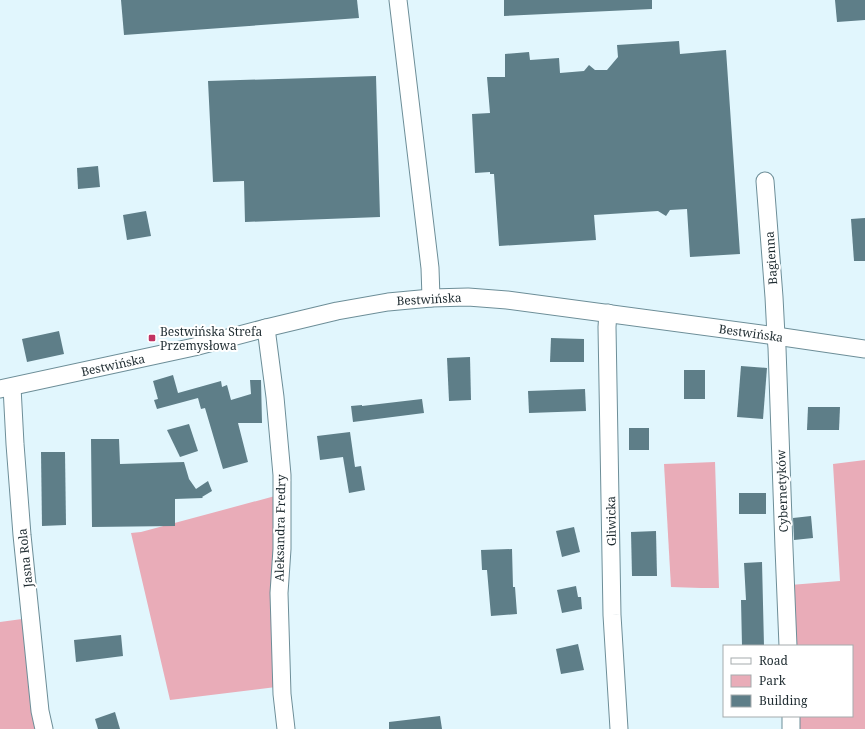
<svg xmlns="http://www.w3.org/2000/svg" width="865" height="729" viewBox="0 0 865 729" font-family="'Noto Serif',serif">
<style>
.green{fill:#e9acb8}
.building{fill:#5e7e88}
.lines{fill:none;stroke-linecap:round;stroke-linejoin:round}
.minor-casing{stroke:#6d8e98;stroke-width:19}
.minor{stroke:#fff;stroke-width:17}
.poi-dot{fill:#c13362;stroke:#fff;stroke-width:1.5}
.labels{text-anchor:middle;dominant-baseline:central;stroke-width:4;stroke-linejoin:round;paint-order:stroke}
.street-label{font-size:12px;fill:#1f2c31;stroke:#fff}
.poi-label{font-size:12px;fill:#1f2c31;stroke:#fff;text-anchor:start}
</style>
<rect width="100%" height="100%" fill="#e1f6fd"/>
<g class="green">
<path d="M 865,460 L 865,729 L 797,729 L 796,716 L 852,716 L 852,646 L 793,646 L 790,585 L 840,581 L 833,464 Z"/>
<path d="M 715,462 L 719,588 L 701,588 L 671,587 L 664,464 Z"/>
<path d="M 275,496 L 276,687 L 170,700 L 131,533 L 141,532 Z"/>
<path d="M 22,619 L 32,711 L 36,729 L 0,729 L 0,622 Z"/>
</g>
<g class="building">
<path d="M 121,0 L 357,0 L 359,18 L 124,35 Z"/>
<path d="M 504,0 L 652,0 L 652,9 L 504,16 Z"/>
<path d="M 835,0 L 865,0 L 865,20 L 837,22 Z"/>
<path d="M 679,41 L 680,54 L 726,50 L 740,254 L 690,257 L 687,209 L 670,210 L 666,216 L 658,211 L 594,215 L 596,240 L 499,246 L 494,174 L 490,174 L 490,172 L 475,173 L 472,114 L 490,113 L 487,77 L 505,77 L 505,54 L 529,52 L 530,60 L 559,58 L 560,73 L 584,71 L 589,65 L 595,70 L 607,70 L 618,57 L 617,45 Z"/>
<path d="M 376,76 L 380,217 L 245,222 L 244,181 L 213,182 L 208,81 Z"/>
<path d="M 98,166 L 100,187 L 78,189 L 77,168 Z"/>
<path d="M 146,211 L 151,236 L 127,240 L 123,215 Z"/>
<path d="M 865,218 L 865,261 L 854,261 L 851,219 Z"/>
<path d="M 59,331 L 64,354 L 27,362 L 22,339 Z"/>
<path d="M 551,338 L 584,339 L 584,362 L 550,362 Z"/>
<path d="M 470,357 L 471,400 L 449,401 L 447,358 Z"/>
<path d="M 741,366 L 767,368 L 763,419 L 737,417 Z"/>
<rect x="684" y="370" width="21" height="29"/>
<path d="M 173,375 L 178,393 L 221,381 L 222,387 L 227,385 L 231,400 L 251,394 L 250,380 L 261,380 L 262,423 L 238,423 L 248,462 L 223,469 L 205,408 L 201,409 L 198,398 L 157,409 L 154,400 L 158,399 L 153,381 Z"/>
<path d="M 585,389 L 586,411 L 529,413 L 528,391 Z"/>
<path d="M 422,399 L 424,413 L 353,422 L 351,406 L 362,405 L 362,406 Z"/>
<path d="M 808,407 L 840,407 L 839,430 L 807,430 Z"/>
<path d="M 189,424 L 198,451 L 180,457 L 167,430 Z"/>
<rect x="629" y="428" width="20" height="22"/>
<path d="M 350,432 L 355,467 L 361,466 L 365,490 L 349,493 L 343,457 L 320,460 L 317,436 Z"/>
<path d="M 91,439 L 119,439 L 120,464 L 184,462 L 189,479 L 196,489 L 208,481 L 212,491 L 202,497 L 203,498 L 175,499 L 175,526 L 92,527 Z"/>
<path d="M 41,452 L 65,452 L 66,525 L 42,526 Z"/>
<rect x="739" y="493" width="27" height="21"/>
<path d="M 811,516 L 813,538 L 794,540 L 793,518 Z"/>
<path d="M 574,527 L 580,552 L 562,557 L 556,531 Z"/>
<path d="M 656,531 L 657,576 L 632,576 L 631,532 Z"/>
<path d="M 512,549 L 513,587 L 515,587 L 517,614 L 491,616 L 487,570 L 482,570 L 481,550 Z"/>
<path d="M 762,562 L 764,646 L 742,646 L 741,600 L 746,600 L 744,563 Z"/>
<path d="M 576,586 L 578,597 L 581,597 L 582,609 L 562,613 L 557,590 Z"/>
<path d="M 121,635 L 123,656 L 76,662 L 74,640 Z"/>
<path d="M 578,644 L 584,670 L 561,674 L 556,649 Z"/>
<path d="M 115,712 L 120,729 L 98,729 L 95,719 Z"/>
<path d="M 440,716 L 442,729 L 389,729 L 389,722 Z"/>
</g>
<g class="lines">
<g class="minor-casing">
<g id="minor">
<path d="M 398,0 L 430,268 L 431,298"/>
<path d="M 765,181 L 774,297 L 776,336 L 777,348 L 784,548 L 788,646"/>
<path d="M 608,313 L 607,327 L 612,615 L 619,729"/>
<path d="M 266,328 L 275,397 L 282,475 L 282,549 L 279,593 L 282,694 L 286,729"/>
<path d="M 12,387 L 15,444 L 22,535 L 40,711 L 44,729"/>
<path d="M 0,389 L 194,347 L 266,328 L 337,311 L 388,302 L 431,298 L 468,297 L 507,300 L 776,336 L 865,349"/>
<path d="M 791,716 L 791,729"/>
</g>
</g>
<use href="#minor" class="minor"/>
</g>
<rect class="poi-dot" x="148" y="334" width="8" height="8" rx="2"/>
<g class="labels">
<g class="street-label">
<text transform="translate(771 258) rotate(-94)">Bagienna</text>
<text transform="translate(429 299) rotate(-3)">Bestwińska</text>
<text transform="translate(751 333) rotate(8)">Bestwińska</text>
<text transform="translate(113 365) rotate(-12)">Bestwińska</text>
<text transform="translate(782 491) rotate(-92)">Cybernetyków</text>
<text transform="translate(611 521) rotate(-91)">Gliwicka</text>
<text transform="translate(280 528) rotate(-89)">Aleksandra Fredry</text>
<text transform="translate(25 558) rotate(-96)">Jasna Rola</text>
</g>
<g class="poi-label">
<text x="160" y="331">Bestwińska Strefa<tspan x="160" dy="14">Przemysłowa</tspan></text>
</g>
</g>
<rect x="723" y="645" width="130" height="72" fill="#ffffff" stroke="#a5abad"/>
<rect x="731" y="658" width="20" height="6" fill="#ffffff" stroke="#a5abad"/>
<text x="759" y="665" font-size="12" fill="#1f2c31">Road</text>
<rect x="731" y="675" width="20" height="12" fill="#e9acb8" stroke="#a5abad"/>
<text x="759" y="685" font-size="12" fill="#1f2c31">Park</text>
<rect x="731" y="695" width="20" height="12" fill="#5e7e88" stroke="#a5abad"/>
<text x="759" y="705" font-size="12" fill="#1f2c31">Building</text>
</svg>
